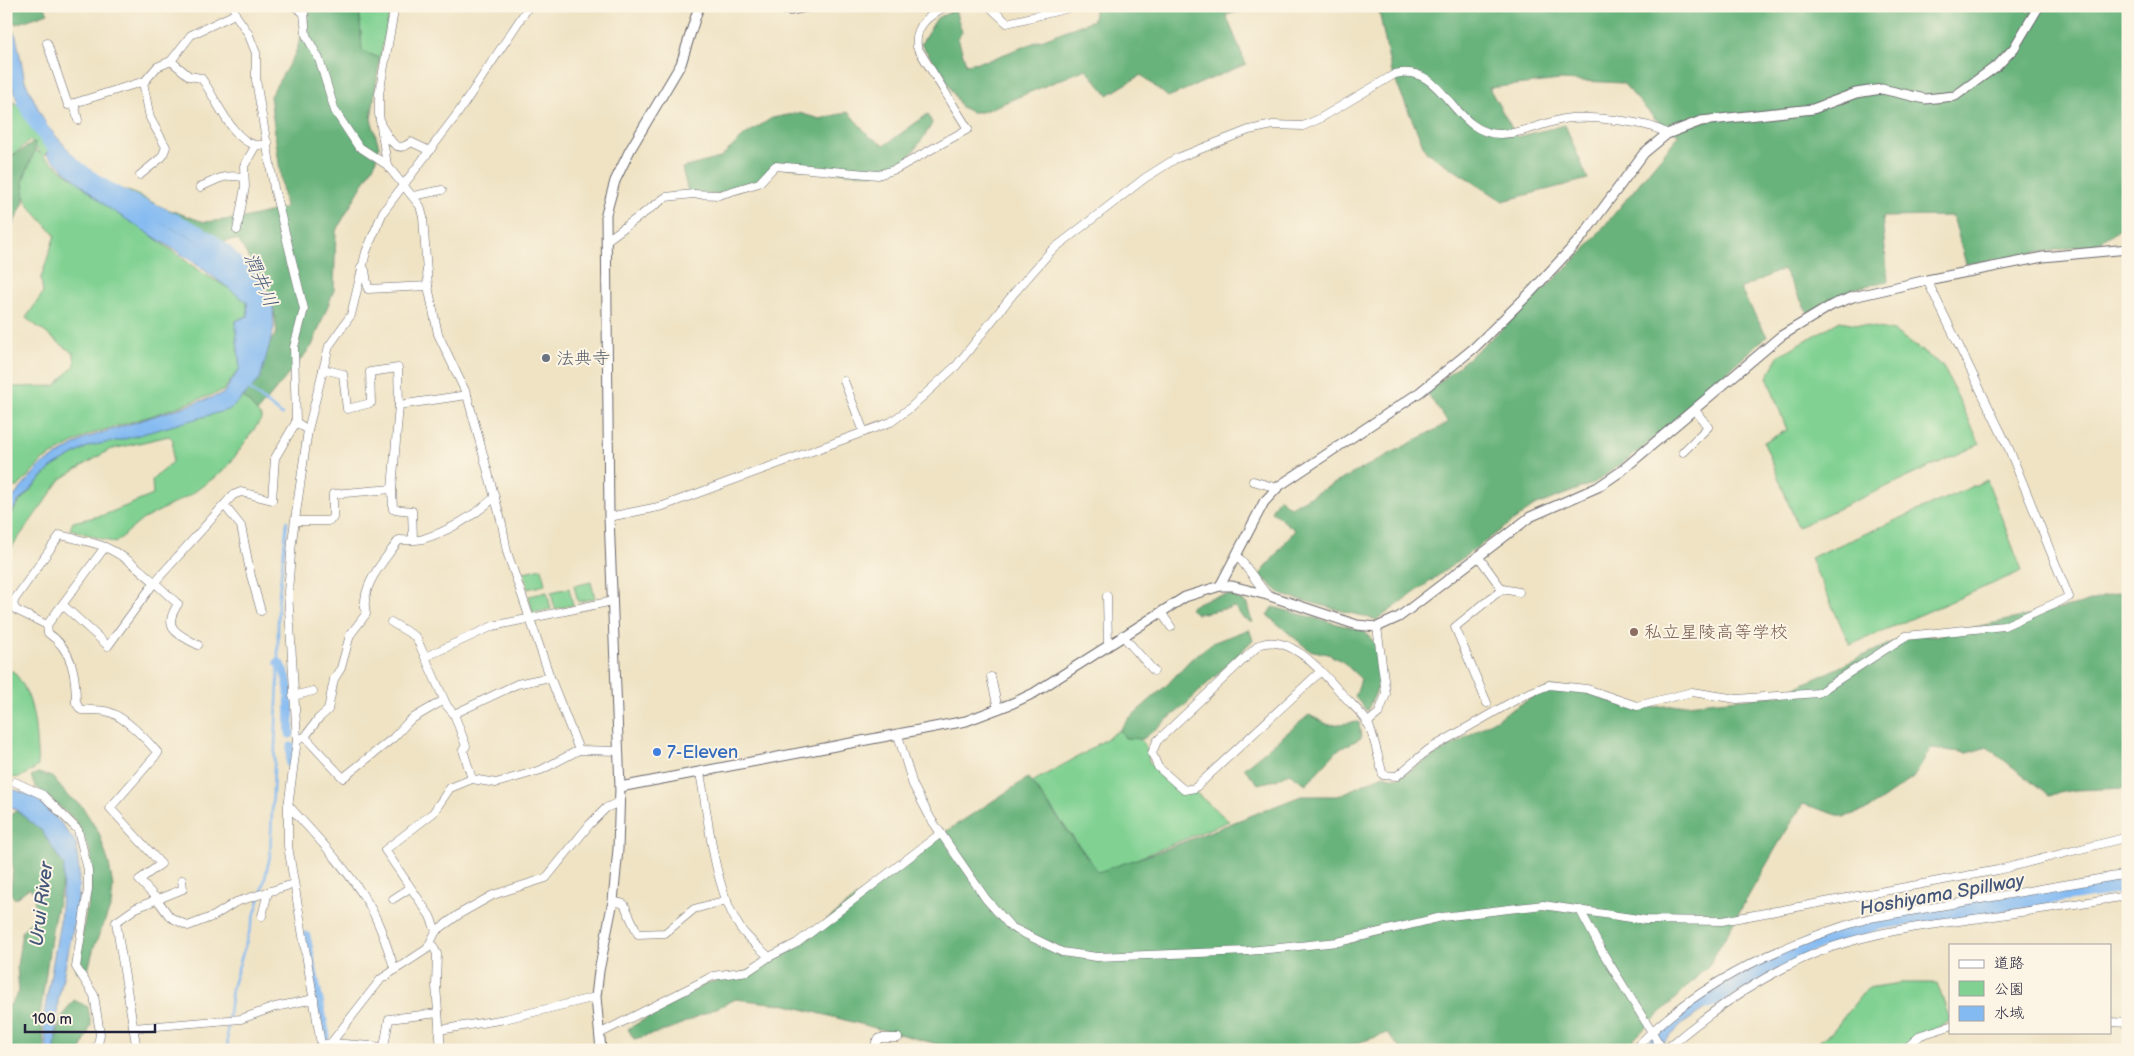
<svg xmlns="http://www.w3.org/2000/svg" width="2134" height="1056" viewBox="0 0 2134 1056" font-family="'Balsamiq Sans','Klee One',sans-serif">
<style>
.green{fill:#80d192;stroke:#517a66}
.forest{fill:#68b37c;stroke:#456a5c}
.water{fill:#83baf2;stroke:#526e96}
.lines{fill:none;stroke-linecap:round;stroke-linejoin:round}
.stream{stroke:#83baf2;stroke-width:2.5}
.canal{stroke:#83baf2;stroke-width:9}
.river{stroke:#83baf2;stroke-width:15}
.minor-casing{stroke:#6a666b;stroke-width:9}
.tertiary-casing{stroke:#6a666b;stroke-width:11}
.minor{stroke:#fff;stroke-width:8}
.tertiary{stroke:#fff;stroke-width:9}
.worship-dot{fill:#6b7280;stroke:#fcf5e5;stroke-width:2}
.education-dot{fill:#8d6e63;stroke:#fcf5e5;stroke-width:2}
.shop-dot{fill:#3f7fe0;stroke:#fcf5e5;stroke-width:2}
.labels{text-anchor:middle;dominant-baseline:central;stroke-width:4;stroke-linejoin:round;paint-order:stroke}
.worship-label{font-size:18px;fill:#5b616d;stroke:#fcf5e5;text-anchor:start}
.education-label{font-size:18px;fill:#785e54;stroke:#fcf5e5;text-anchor:start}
.shop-label{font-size:18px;fill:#366cbe;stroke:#fcf5e5;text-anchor:start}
.water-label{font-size:19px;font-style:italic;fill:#44577b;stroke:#fcf5e5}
</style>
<rect width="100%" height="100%" fill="#fcf5e5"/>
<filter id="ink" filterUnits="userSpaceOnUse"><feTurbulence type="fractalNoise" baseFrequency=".02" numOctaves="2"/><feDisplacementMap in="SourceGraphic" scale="10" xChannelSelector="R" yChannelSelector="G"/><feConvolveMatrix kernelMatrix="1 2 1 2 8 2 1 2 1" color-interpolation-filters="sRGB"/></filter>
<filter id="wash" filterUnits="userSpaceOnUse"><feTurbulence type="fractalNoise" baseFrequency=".0096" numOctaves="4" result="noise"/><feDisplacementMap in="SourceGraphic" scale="20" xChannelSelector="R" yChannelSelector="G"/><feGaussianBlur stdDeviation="1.12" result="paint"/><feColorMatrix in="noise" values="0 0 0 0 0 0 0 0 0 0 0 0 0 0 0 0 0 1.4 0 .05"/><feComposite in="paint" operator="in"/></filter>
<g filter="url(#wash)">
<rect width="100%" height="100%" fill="#efe3c4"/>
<g class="green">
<path d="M 359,6 L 391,6 L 380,58 L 362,53 Z"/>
<path d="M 6,78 L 11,100 L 27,113 L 53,147 L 43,156 L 201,272 L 246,298 L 248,316 L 235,321 L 240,368 L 223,391 L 151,416 L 88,435 L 43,460 L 18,487 L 6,487 L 6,383 L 12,387 L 55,386 L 75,365 L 74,354 L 26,318 L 43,293 L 41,278 L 55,235 L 29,206 L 20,188 L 35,150 L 41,154 L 30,140 L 15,154 L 6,155 Z"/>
<path d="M 1840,321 L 1894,331 L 1943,366 L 1980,444 L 1798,527 L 1764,442 L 1787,430 L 1767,377 L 1778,356 Z"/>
<path d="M 244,397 L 262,418 L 226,469 L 190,495 L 142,520 L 115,543 L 70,529 L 73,522 L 104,515 L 153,495 L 152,480 L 172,462 L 173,440 L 169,436 L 109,450 L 61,479 L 6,555 L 6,520 L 22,499 L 52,467 L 89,446 L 228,409 Z"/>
<path d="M 1987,480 L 2022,571 L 1850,645 L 1810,558 Z"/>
<path d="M 542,568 L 545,585 L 528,589 L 524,572 Z"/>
<path d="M 591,582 L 595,598 L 578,602 L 574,586 Z"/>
<path d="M 569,588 L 573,605 L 555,609 L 551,592 Z"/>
<path d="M 547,592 L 551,609 L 533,613 L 529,596 Z"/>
<path d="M 13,671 C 37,698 35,732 38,766 C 28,774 19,780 6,777 L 6,672 Z"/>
<path d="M 1121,729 C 1141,739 1146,739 1149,762 L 1189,792 L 1196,793 L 1229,821 L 1100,874 L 1032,782 L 1083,754 Z"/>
<path d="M 1901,983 L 1937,983 L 1950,1020 L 1904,1050 L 1822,1050 L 1820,1040 L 1832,1032 L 1867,988 Z"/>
</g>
<g class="forest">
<path d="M 6,6 L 44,6 L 48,13 L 16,24 L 6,15 Z"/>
<path d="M 312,6 L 359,6 L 362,51 L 380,58 L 371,119 L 379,146 L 375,163 L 336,231 L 334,290 L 312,346 L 257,412 L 239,391 L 277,332 L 272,296 L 238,240 L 195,244 L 115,206 L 111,186 L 131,192 L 164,208 L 204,222 L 244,218 L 285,208 L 270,96 L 295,54 Z"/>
<path d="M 1095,6 L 1261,6 L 1226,15 L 1246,64 L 1168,97 L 1141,75 L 1108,95 L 1086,69 L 982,112 L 971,112 L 961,107 L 944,76 L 921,44 L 937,18 L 955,10 L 962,32 L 958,38 L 966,64 L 989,60 L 1093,20 Z"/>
<path d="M 1378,6 L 2022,6 L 2029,13 L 2032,6 L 2128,6 L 2128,223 L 2096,244 L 1966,264 L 1953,216 L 1882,217 L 1888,281 L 1852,289 L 1808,313 L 1783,269 L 1740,289 L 1767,336 L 1642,449 L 1594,483 L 1534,506 L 1377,620 L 1282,595 L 1260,575 L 1295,530 L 1271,511 L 1279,498 L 1290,507 L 1448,423 L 1427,393 L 1495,335 L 1583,252 L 1679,135 L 1654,118 L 1623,83 L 1560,80 L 1489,88 L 1517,137 L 1565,125 L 1588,179 L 1503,201 L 1426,152 L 1391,70 Z"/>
<path d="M 848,112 L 870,137 L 885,145 L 928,114 L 932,123 C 928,133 904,166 894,170 C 867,179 806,168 776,166 L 759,183 L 729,193 L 689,196 L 682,168 L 720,158 L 745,135 L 772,118 L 799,113 L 820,119 Z"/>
<path d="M 35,142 L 35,150 L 23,179 L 24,202 L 6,239 L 6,156 L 12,156 Z"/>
<path d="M 2128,589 L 2128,788 L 2075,790 L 2049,795 L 1987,747 L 1967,753 L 1931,748 L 1913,778 L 1869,809 L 1844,817 L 1803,804 L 1777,846 L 1709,965 L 1623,1050 L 1401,1050 L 1388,1033 L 1336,1050 L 949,1050 L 941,1045 L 787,1005 L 736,999 L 668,1030 L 634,1039 L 628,1029 L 705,984 L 762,967 L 797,943 L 922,847 L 1028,778 L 1098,872 L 1158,852 L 1301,796 L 1338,796 L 1383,775 L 1397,778 L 1548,688 L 1578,688 L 1635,709 L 1780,695 L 1912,633 L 1934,636 L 2078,605 Z"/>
<path d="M 1230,595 L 1247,604 L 1252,623 L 1242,617 L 1235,607 L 1197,614 L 1189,608 C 1202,599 1215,596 1230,595 Z"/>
<path d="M 1273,607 L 1364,631 L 1376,644 L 1380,683 L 1367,711 L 1355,697 L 1361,679 L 1343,662 L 1328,654 L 1309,650 L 1267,615 Z"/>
<path d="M 1249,629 L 1253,640 L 1183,707 L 1143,739 L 1125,738 L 1120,730 L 1126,721 L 1168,684 L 1190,660 L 1212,643 Z"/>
<path d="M 1309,715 L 1329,725 L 1359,722 L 1361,738 L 1338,750 L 1306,784 L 1289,773 L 1276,780 L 1258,784 L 1244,768 Z"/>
<path d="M 38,773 L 52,777 L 68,796 L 82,806 L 99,833 L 109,864 L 113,887 L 111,906 L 94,947 L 87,974 L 76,971 L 90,891 L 91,853 L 75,820 L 34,785 L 31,776 Z"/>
<path d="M 15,811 C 41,820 53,840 67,863 L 53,924 L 40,1015 L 45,1050 L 6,1050 L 6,1005 L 10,1005 L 19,992 L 17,966 L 22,932 L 35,916 L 34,892 L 29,888 L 15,899 L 10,893 L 13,866 L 6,856 L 6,820 Z"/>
<path d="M 74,1000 L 88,1007 L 91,1025 L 81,1050 L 55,1050 C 56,1030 61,1015 74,1000 Z"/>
</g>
<g class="water">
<path d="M 6,20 L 16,36 L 25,81 L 46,125 L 111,197 L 253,269 L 273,305 L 274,328 L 260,379 L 231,409 L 121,440 L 89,446 L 52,467 L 19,501 L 6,520 L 6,506 L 40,466 L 86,438 L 223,394 L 240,368 L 235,321 L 248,316 L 247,302 L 192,261 L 107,207 L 46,154 L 54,149 L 79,168 L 18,102 L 6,70 Z"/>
<path d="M 6,787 L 35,797 L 60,822 L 76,843 L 79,871 L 78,905 L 58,1001 L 55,1050 L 47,1050 L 43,1020 L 60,922 L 64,866 L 42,831 L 14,808 L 6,805 Z"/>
<path d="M 1726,982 L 1725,995 L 1684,1023 L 1656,1050 L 1639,1050 L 1661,1028 Z"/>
</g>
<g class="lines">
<g class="stream">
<path d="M 248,388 L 282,415"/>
<path d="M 228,1050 L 227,1031 L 232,988 L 262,891 L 270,856 L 278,681 L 278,604 L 287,521"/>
</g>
<g class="canal">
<path d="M 278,662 C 294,679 288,712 290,734"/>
<path d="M 290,764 L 291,747"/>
<path d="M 306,936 L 326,1036"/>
</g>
<g class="river">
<path d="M 24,101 C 43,142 77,173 116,194 C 154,215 228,234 243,278"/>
<path d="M 1708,1002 L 1776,962 L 1807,946 L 1880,922 L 2128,885"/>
</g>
</g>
</g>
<g filter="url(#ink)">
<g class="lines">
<g class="minor-casing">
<g id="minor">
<path d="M 234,6 L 235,14 L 248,33 L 256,53 L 256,80 L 274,188 L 304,309 L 294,347 L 296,422 L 308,430"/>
<path d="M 294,6 L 304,13 L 306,35 L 319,59 L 335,111 L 358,146 L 387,165"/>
<path d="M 989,6 L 1007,23 L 1069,8"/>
<path d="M 394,11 L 379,94 L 379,114 L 387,165 L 420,206 L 423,217 L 428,286 L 438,334 L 467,395 L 502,524 L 507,552 L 550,677 L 579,750"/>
<path d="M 47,43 L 68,105 L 145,81 L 157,67 L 171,61 L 191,35 L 235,14"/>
<path d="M 171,61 L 189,76 L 201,78 C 215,95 232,142 256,145 C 259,146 264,144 268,143"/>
<path d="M 74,103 L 78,120"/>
<path d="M 382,127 C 390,139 396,155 411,142 L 430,151"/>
<path d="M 140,175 L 162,157 L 166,147 L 150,118 L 143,82"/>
<path d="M 200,187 C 219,179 223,174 244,177"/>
<path d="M 413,196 L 442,190"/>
<path d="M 237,230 L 245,187 L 244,166 L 256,145"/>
<path d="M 607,240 L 666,197 L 693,194 L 719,195 L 759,183 L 775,166 L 878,175 L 896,169 L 968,129 L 917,47 C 914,25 930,15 946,6"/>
<path d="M 361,267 L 365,270 L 368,289 L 428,286"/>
<path d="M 323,369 L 343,374 L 347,409 L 371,403 L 370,372 L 398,368 L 399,405"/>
<path d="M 844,381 L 864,432"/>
<path d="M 1683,452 L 1708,427 L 1695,410"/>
<path d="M 1253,481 L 1277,488"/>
<path d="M 392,489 L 399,405 L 467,395"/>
<path d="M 224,505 L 241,526 L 251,576 L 261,611"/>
<path d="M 609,517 L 663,506 L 891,422 L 910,408 L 957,365 L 1014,293 L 1051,251 L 1145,178 L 1175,159 L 1249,130 L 1273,125 L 1303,126 L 1319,119 L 1395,74 C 1445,62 1452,135 1501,134 C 1525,134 1548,120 1571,118 C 1594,117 1651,121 1667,134"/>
<path d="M 296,521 L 328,521 L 333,518 L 333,494 L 392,489 L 393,509 L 412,511 L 413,539"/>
<path d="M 105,547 L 47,625 L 16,610 L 13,604 L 15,599 L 60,535 C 75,539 91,541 105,547 C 134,560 155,584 178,604 C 161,629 178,634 198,645"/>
<path d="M 1237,555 L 1267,595"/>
<path d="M 1478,556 L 1502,589 L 1455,627 L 1487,703"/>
<path d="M 1502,589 L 1519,592"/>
<path d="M 1107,596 L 1108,644"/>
<path d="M 63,605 L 108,646 L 154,583 L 233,495 L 241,492 L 272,500 L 275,458 L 296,422"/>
<path d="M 1161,612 L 1171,627"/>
<path d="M 391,622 L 416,637 L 425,657"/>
<path d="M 47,625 L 48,633 C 73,650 76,676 76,703 L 81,710 C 91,710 100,709 109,712 C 125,717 147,740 158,753 L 110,808 L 161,864 L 139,880 L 156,898 L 170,917 L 188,926 L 214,916 L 236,902 L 293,884"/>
<path d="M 1122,635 L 1154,671"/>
<path d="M 1321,671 L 1195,788 L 1184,790 L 1158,767 L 1152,753 L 1157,741 L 1259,645 C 1291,631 1326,677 1345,697 C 1352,705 1363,714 1368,723 C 1375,739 1378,758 1383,775 L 1397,776 L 1428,750 L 1524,695 L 1549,685 L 1587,689 L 1637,706 L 1692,692 L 1737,699 L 1818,693 L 1906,636 L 2004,626 L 2069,597 L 2009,449 L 1927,280"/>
<path d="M 550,677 L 517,684 L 454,714 L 447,706 L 425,657 L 493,626 L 613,601"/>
<path d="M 991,677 L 998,709"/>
<path d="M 293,696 L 313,691"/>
<path d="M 454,714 L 466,746 L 463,750 L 472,779 L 496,783 L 541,770 L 579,750 L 619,751"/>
<path d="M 1367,723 L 1379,713 L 1386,694 L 1377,627"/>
<path d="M 898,735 L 913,785 L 931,819 L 986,899 L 1011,927 L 1062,952 L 1097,957 L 1248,951 L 1338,942 L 1442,917 L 1543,905 L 1645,920 L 1722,921 L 1998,870 L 2128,837"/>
<path d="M 305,737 L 343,778 L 393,738 L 410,720 L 444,700"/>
<path d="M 297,740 L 305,737 L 318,719 L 328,710 L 334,679 L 341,668 L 350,635 L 366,614 C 359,587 383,562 399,540 C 407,540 416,541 423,539 C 449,531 475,515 495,497"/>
<path d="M 700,773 C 709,820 713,885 739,926 C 746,938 759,947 769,957 L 797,943 L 941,833"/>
<path d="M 15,782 L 43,795 L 78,830 L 88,870 L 88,889 L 76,967 L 94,995 L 100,1034 L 97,1050"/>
<path d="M 288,805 C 316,836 346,867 368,903 C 380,923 387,947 395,970"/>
<path d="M 393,899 L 410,888"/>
<path d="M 613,901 L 624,904 L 638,934 L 665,933 L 694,909 L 727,900"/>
<path d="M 1580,910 L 1603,953 L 1663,1050"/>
<path d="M 262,916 L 268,892"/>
<path d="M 436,931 L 430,916 L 385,850 L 433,813 L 450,788 L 472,779"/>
<path d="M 431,942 L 437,954 L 436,986 L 441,1050"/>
<path d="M 2110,1022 L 2128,1023"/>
<path d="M 133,1028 L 241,1019 L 275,1007 L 314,999"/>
<path d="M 439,1030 L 505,1019 L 596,997"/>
<path d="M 599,1034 L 713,976 L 748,971 L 769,957"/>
<path d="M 331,1043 L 384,1047 L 386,1050"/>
<path d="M 322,1045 L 331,1043 L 381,979 L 427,949 L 436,931 L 461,913 L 493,895 L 546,878 L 590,824 L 606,808 L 619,802"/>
<path d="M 384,1047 L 389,1019 L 438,1013"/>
<path d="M 137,1050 L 116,922 L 136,908 L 183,889 L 182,880"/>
<path d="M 322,1050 L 288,846 L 288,807 L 297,740 L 288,592 L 292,541 L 308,430 L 329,346 L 351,315 L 366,252 L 383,212 L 458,113 L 529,6"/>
<path d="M 876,1050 L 876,1042 L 880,1038 L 898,1038"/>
<path d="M 1634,1050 C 1696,982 1783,943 1870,918 L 2128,874"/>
<path d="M 1665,1050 C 1714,1008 1770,969 1832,947 C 1883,930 1929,925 1981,918 C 2030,911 2079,903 2128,896"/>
<path d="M 1904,1050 L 1921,1035 L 1950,1026"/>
</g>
</g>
<g class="tertiary-casing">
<g id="tertiary">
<path d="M 770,6 L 790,10 L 811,6"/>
<path d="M 1220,586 L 1264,502 L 1279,486 L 1420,392 L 1474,348 L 1531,292 L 1581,238 L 1644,153 L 1667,134 L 1701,121 L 1813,109 L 1856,93 L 1882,89 L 1925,99 L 1955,96 L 1998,65 L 2014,48 L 2039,6"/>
<path d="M 620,787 L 966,721 L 1013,703 L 1034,693 L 1185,597 L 1220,586 L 1232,586 L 1267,595 L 1357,625 L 1377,627 L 1399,617 L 1530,517 L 1598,487 L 1620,472 L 1781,336 L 1832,305 L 1853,297 L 1927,280 L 2043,257 L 2128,249"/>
<path d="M 601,1050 L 596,997 L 599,971 L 613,901 L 618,849 L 620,787 L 609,517 L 606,214 L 615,181 L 630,150 L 681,64 L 699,6"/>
</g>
</g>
<use href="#minor" class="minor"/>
<use href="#tertiary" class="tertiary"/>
</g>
</g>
<circle class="worship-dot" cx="546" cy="358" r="5"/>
<circle class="education-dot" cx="1634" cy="632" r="5"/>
<circle class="shop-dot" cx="657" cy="752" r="5"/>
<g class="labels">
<g class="worship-label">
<text x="556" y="358">法典寺</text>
</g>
<g class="education-label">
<text x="1644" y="632">私立星陵高等学校</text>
</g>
<g class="shop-label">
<text x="667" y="752">7-Eleven</text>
</g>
<g class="water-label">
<text transform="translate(260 280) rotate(67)">潤井川</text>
<text transform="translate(1942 895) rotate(-10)">Hoshiyama Spillway</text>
<text transform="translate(42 904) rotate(-83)">Urui River</text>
</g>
</g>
<rect width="2134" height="1056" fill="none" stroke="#fcf5e5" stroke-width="25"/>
<rect x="1949" y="944" width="162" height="90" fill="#fcf5e5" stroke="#a5a1a1"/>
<rect x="1959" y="960" width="25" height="8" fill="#ffffff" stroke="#a5a1a1"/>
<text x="1994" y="968" font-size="15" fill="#22223b">道路</text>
<rect x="1959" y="981" width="25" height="15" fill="#80d192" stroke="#a5a1a1"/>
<text x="1994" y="994" font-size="15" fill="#22223b">公園</text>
<rect x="1959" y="1006" width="25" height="15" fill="#83baf2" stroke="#a5a1a1"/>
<text x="1994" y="1018" font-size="15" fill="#22223b">水域</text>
<path d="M25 1024v8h130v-8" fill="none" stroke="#22223b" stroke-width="2.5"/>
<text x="32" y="1024" font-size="15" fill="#22223b" stroke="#fcf5e5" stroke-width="4" paint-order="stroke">100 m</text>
</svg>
